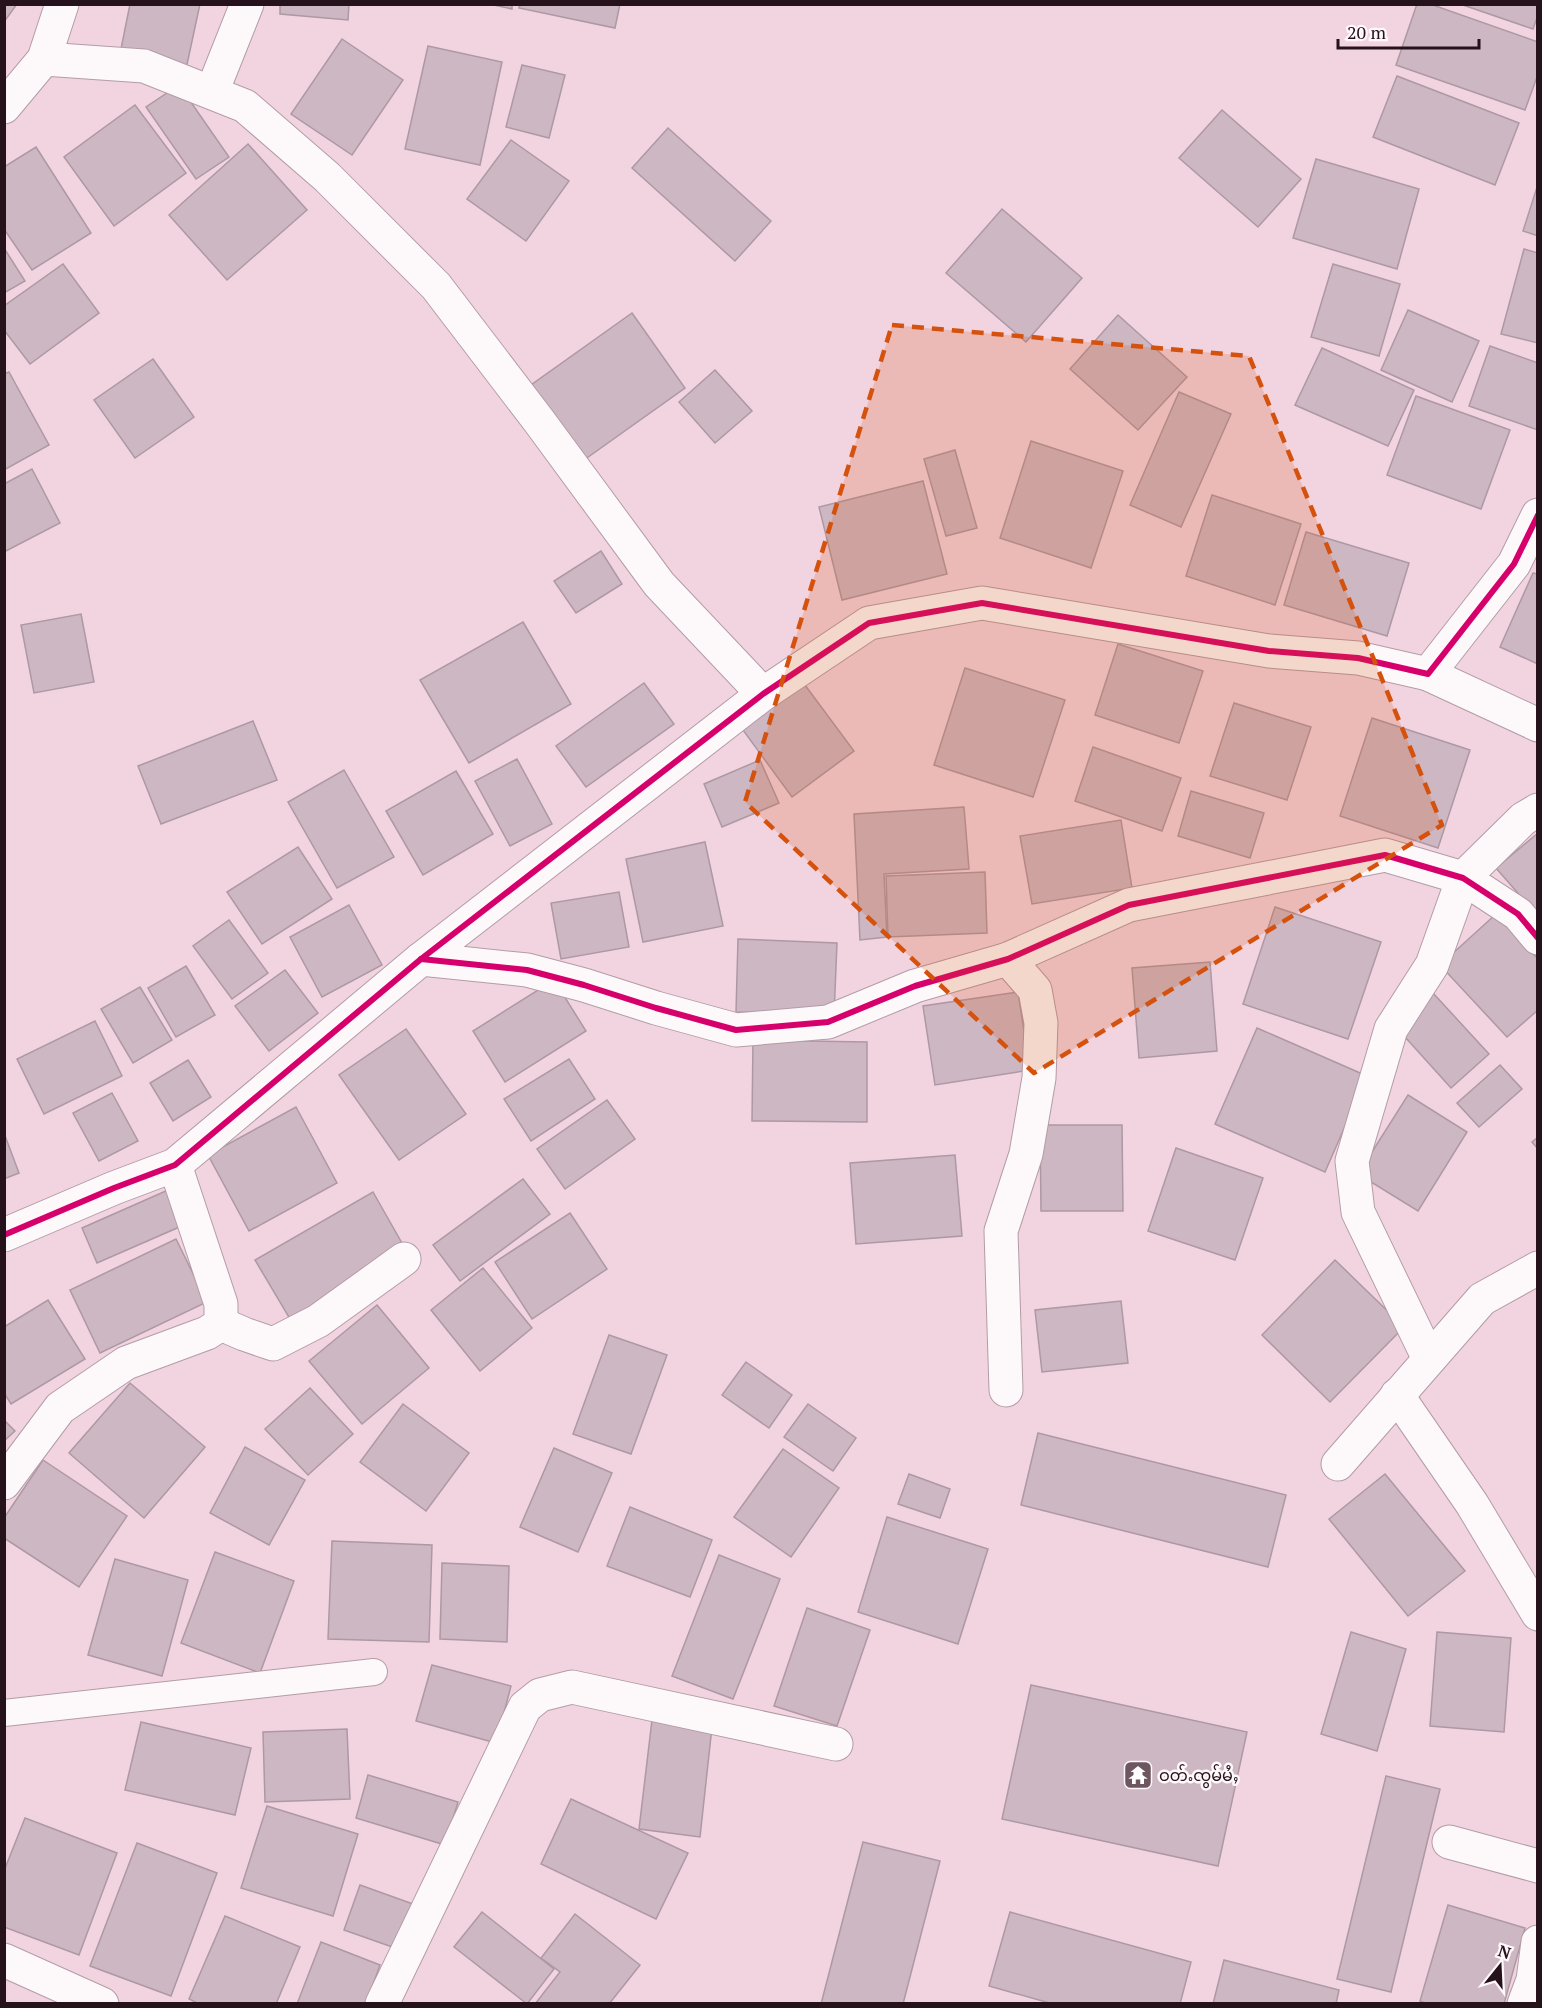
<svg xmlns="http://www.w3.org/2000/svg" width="1542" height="2008" viewBox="0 0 1542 2008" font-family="'PT Serif','Noto Sans Myanmar',serif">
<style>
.building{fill:#cdb7c3;stroke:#ad98a4;stroke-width:1.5}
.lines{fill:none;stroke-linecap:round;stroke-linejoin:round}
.lane-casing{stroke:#b39ca6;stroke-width:28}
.street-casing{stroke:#b39ca6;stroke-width:35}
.secondary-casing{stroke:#b39ca6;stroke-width:35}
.lane{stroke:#fdf9fa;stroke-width:26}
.street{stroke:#fdf9fa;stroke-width:33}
.secondary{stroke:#fdf9fa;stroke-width:33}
.cycleway-casing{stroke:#fef8fa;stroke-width:10}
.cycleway{stroke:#d6006c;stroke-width:6}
.marked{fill:#d4520e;fill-opacity:0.2;stroke:#d4520e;stroke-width:4.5;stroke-dasharray:12 8;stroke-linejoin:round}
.labels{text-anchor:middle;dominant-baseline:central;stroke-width:5;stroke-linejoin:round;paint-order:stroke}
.poi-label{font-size:16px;fill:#25121b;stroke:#fef8fa;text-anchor:start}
</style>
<rect width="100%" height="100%" fill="#f2d4e0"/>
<g class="building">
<path d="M 4,4 L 17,4 L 4,22 Z"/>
<path d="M 130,4 L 200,4 L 186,69 L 120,54 Z"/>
<path d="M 280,4 L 349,4 L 348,20 L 280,14 Z"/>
<path d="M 489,4 L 512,4 L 512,9 Z"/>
<path d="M 520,4 L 620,4 L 615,28 L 519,8 Z"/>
<path d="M 1417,4 L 1430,4 L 1538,42 L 1538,74 L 1525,110 L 1396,65 Z"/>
<path d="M 1460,4 L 1538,4 L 1538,15 L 1533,29 Z"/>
<path d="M 342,39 L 403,80 L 352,155 L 291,114 Z"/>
<path d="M 428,46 L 502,62 L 480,165 L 405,149 Z"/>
<path d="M 522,65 L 565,75 L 549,138 L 506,127 Z"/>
<path d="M 1397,76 L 1519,123 L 1495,185 L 1373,137 Z"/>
<path d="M 179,85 L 229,157 L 196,179 L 146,107 Z"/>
<path d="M 135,105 L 186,173 L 114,226 L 64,157 Z"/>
<path d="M 1222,110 L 1301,179 L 1258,227 L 1179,158 Z"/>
<path d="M 668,128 L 771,221 L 735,261 L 632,168 Z"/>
<path d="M 511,140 L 569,181 L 526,241 L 467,199 Z"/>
<path d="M 248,144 L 307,210 L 227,280 L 169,215 Z"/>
<path d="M 36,147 L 91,233 L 32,270 L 4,229 L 4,167 Z"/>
<path d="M 1316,159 L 1419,189 L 1397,269 L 1293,238 Z"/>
<path d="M 1538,184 L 1538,236 L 1523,231 Z"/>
<path d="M 1002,209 L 1082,278 L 1026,342 L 946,273 Z"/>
<path d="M 4,248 L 25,281 L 4,293 Z"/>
<path d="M 1524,249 L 1538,253 L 1538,343 L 1501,334 Z"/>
<path d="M 63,264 L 99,313 L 30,364 L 4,330 L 4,306 Z"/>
<path d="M 1333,264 L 1400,284 L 1379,356 L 1311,337 Z"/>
<path d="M 1408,310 L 1479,341 L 1452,402 L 1381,370 Z"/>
<path d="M 632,313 L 685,388 L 584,460 L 531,385 Z"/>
<path d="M 1118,315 L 1187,377 L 1138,430 L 1070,369 Z"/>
<path d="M 1490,346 L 1538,363 L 1538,430 L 1469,406 Z"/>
<path d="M 1322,348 L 1414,390 L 1388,446 L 1295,405 Z"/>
<path d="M 153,359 L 194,417 L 135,458 L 94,400 Z"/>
<path d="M 715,370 L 752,411 L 715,443 L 679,402 Z"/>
<path d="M 9,372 L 49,445 L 4,470 L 4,374 Z"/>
<path d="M 1179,392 L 1231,414 L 1181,527 L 1130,505 Z"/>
<path d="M 1416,396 L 1510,430 L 1481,509 L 1387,475 Z"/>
<path d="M 1031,441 L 1123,471 L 1091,568 L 1000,538 Z"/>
<path d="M 955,450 L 977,528 L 946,536 L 924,459 Z"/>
<path d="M 32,469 L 60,523 L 4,552 L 4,484 Z"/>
<path d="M 923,481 L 947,574 L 842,600 L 819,507 Z"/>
<path d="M 1212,495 L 1301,524 L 1275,605 L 1186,576 Z"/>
<path d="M 1306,532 L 1409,563 L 1387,636 L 1284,605 Z"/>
<path d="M 601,551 L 622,584 L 576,613 L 554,581 Z"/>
<path d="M 1533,573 L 1538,574 L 1538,664 L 1500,647 Z"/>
<path d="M 81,614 L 94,682 L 34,693 L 21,625 Z"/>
<path d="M 523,622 L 571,704 L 469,763 L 420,680 Z"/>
<path d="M 1118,644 L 1203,671 L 1179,743 L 1095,715 Z"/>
<path d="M 965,668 L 1065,700 L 1033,797 L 934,765 Z"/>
<path d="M 802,681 L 854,751 L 792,797 L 740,726 Z"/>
<path d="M 644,683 L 674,724 L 586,787 L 556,746 Z"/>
<path d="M 1234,703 L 1311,727 L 1287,800 L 1210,776 Z"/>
<path d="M 1372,718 L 1470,750 L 1438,848 L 1340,816 Z"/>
<path d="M 253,721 L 277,780 L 161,824 L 138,766 Z"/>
<path d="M 1093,747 L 1181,778 L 1162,831 L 1075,801 Z"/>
<path d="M 517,759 L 552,824 L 510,846 L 475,781 Z"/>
<path d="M 760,760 L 779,803 L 722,827 L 704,784 Z"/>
<path d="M 344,770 L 394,857 L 337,888 L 288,802 Z"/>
<path d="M 456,771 L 493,834 L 423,875 L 386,811 Z"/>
<path d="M 1191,791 L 1264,813 L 1250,858 L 1178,836 Z"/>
<path d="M 964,807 L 969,869 L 884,874 L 887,937 L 860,940 L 854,814 Z"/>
<path d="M 1121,820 L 1132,888 L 1032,904 L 1020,836 Z"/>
<path d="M 1538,833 L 1538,916 L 1496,868 Z"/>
<path d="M 705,842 L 723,926 L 643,942 L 626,859 Z"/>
<path d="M 298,847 L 332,899 L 262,944 L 227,892 Z"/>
<path d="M 985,872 L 987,933 L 888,937 L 886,876 Z"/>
<path d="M 619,892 L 629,947 L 561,959 L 551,903 Z"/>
<path d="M 349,905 L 382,965 L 322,997 L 290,937 Z"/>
<path d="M 1275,907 L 1381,942 L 1348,1039 L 1243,1004 Z"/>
<path d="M 1496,914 L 1538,959 L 1538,1010 L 1507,1037 L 1440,965 Z"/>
<path d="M 229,920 L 268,973 L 232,999 L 193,946 Z"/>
<path d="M 738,939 L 837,943 L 834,1015 L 736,1012 Z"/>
<path d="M 1210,962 L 1217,1051 L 1139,1058 L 1132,968 Z"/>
<path d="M 186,966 L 215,1015 L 176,1037 L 148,988 Z"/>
<path d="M 285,970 L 318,1013 L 269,1051 L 235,1006 Z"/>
<path d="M 554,980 L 586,1031 L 505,1082 L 473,1031 Z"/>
<path d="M 140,987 L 172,1040 L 133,1063 L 101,1009 Z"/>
<path d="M 1018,992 L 1030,1070 L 935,1085 L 923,1006 Z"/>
<path d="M 1433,993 L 1489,1054 L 1451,1088 L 1396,1027 Z"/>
<path d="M 95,1021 L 122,1076 L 44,1114 L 17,1059 Z"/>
<path d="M 1257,1028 L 1367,1076 L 1325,1172 L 1215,1124 Z"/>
<path d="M 406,1029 L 466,1114 L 399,1160 L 339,1075 Z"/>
<path d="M 753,1040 L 867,1042 L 867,1122 L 752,1121 Z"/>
<path d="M 569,1059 L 595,1099 L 531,1141 L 504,1099 Z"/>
<path d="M 188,1060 L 211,1097 L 173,1121 L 150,1083 Z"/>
<path d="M 1500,1065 L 1522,1089 L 1479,1127 L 1457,1103 Z"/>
<path d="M 112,1093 L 138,1141 L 99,1161 L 73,1113 Z"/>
<path d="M 1408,1095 L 1467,1132 L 1418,1211 L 1358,1174 Z"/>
<path d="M 607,1100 L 635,1139 L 565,1189 L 537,1149 Z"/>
<path d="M 296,1107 L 337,1183 L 249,1231 L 208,1155 Z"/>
<path d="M 1040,1125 L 1122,1125 L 1123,1211 L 1041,1211 Z"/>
<path d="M 4,1133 L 19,1173 L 4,1179 Z"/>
<path d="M 1538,1137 L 1538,1149 L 1532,1142 Z"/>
<path d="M 1176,1148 L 1263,1178 L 1235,1260 L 1148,1231 Z"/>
<path d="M 955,1155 L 962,1236 L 856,1244 L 850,1163 Z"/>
<path d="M 523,1179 L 550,1214 L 460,1281 L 433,1245 Z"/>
<path d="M 168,1190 L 184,1225 L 97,1263 L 82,1228 Z"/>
<path d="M 373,1192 L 407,1252 L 290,1319 L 255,1260 Z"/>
<path d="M 570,1213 L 607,1269 L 532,1319 L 495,1262 Z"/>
<path d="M 176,1239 L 207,1302 L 100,1353 L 70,1290 Z"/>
<path d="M 1335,1260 L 1404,1327 L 1330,1402 L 1262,1335 Z"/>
<path d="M 483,1268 L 532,1328 L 480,1371 L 431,1310 Z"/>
<path d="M 48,1300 L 85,1359 L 11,1404 L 4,1393 L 4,1327 Z"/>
<path d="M 1121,1301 L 1128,1363 L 1042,1372 L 1035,1310 Z"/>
<path d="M 377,1305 L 429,1368 L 362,1424 L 309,1361 Z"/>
<path d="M 609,1335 L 667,1355 L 631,1454 L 573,1434 Z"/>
<path d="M 746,1362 L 792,1395 L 769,1428 L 722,1395 Z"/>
<path d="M 130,1383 L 205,1447 L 144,1518 L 69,1453 Z"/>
<path d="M 310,1388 L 353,1434 L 308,1475 L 265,1429 Z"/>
<path d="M 403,1404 L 469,1453 L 426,1511 L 360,1462 Z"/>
<path d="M 808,1404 L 856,1438 L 833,1471 L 784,1437 Z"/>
<path d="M 4,1420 L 15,1431 L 4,1441 Z"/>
<path d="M 1038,1433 L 1286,1495 L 1268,1567 L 1021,1505 Z"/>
<path d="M 245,1447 L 305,1480 L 269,1545 L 210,1513 Z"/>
<path d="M 554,1448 L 612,1473 L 578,1552 L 520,1527 Z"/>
<path d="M 783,1449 L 839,1488 L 791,1557 L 734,1517 Z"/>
<path d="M 43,1460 L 127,1516 L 79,1587 L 4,1538 L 4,1518 Z"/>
<path d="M 909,1474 L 950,1489 L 940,1518 L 898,1504 Z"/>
<path d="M 1385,1474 L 1465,1571 L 1408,1616 L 1329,1519 Z"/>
<path d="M 630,1507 L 712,1540 L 690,1597 L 607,1566 Z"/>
<path d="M 887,1517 L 988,1549 L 958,1644 L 858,1612 Z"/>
<path d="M 332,1541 L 432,1545 L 429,1642 L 328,1639 Z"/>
<path d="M 215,1552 L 294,1581 L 260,1673 L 181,1643 Z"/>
<path d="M 719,1555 L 780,1579 L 733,1699 L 672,1676 Z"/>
<path d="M 115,1559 L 188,1580 L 162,1676 L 88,1655 Z"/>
<path d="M 442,1563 L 509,1566 L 507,1642 L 440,1639 Z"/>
<path d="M 807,1608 L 870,1630 L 837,1726 L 774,1706 Z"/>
<path d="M 1351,1632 L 1406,1649 L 1377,1751 L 1321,1734 Z"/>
<path d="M 1437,1632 L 1511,1638 L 1504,1732 L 1430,1726 Z"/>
<path d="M 432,1665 L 511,1686 L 496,1743 L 416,1721 Z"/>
<path d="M 1031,1685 L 1247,1732 L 1218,1866 L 1002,1819 Z"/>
<path d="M 652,1720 L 712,1727 L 700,1837 L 639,1829 Z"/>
<path d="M 141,1722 L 251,1748 L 235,1815 L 125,1790 Z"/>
<path d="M 347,1729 L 350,1799 L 265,1802 L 263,1732 Z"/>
<path d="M 368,1775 L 458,1802 L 445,1845 L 356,1818 Z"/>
<path d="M 1386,1776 L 1440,1789 L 1391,1992 L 1337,1979 Z"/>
<path d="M 571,1799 L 688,1853 L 656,1919 L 541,1864 Z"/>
<path d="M 267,1806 L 358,1834 L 333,1916 L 241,1888 Z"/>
<path d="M 25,1818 L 117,1853 L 79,1955 L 4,1927 L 4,1871 Z"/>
<path d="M 863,1842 L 940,1861 L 903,2004 L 821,2004 Z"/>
<path d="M 137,1843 L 217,1873 L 171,1996 L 90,1966 Z"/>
<path d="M 360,1885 L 413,1904 L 398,1949 L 344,1930 Z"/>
<path d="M 1448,1905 L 1525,1928 L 1504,2004 L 1427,2004 L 1420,2001 Z"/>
<path d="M 482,1912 L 554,1969 L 527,2004 L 454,1947 Z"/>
<path d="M 1010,1912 L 1191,1962 L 1180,2004 L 1053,2004 L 989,1986 Z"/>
<path d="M 575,1914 L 640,1965 L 609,2004 L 535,2004 L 560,1972 L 541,1958 Z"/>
<path d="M 225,1916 L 300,1947 L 276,2004 L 199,2004 L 189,1999 Z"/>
<path d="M 321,1942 L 380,1965 L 366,2004 L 297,2004 Z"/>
<path d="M 1224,1960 L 1339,1990 L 1336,2004 L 1213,2004 Z"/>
</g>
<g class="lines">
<g class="lane-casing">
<path id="lane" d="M 4,1713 L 374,1672"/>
</g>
<g class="street-casing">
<g id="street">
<path d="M 44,59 L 144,66 L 245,106 L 327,177 L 436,286 L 539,421 L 659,584 L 763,694"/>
<path d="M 212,92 L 247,4"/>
<path d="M 4,107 L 44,59 L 62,4"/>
<path d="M 1428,674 L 1538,725"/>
<path d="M 421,959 L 527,970 L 584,985 L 656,1008 L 736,1030 L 828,1022 L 915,986 L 1008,959 L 1129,905 L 1385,855 L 1463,878 L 1518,914 L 1538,938"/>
<path d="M 4,1235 L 114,1188 L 175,1165 L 421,959 L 763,694 L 869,623 L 982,603 L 1269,651 L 1358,658 L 1428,674 L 1514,564 L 1538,515"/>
<path d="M 221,1324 L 244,1334 L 273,1344 L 318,1321 L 404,1259"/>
<path d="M 1429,1359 L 1358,1212 L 1352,1161 L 1391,1029 L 1432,965 L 1463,878 L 1523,819 L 1538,810"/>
<path d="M 1006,1390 L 1001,1231 L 1026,1154 L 1039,1078 L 1041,1023 L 1035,990 L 1008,959"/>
<path d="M 1397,1395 L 1472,1504 L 1538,1614"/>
<path d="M 1338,1464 L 1482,1299 L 1538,1268"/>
<path d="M 4,1483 L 60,1408 L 126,1363 L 207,1333 L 221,1324 L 221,1304 L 175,1165"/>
<path d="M 1449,1842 L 1538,1866"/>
<path d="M 382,2004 L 525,1707 L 540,1695 L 572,1687 L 836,1744"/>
<path d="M 1524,2004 L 1533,1980 L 1538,1942"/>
</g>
</g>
<g class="secondary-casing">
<path id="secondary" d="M 4,1960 L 102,2004"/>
</g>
<use href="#lane" class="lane"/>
<use href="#street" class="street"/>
<use href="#secondary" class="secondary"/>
<g class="cycleway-casing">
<g id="cycleway">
<path d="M 421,959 L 527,970 L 584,985 L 656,1008 L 736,1030 L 828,1022 L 915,986 L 1008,959 L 1129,905 L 1385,855 L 1463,878 L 1518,914 L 1538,938"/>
<path d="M 4,1235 L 114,1188 L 175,1165 L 421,959 L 763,694 L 869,623 L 982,603 L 1269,651 L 1358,658 L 1428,674 L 1514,564 L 1538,515"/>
</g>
</g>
<use href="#cycleway" class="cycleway"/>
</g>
<path class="marked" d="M 892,325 L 1249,356 L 1442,825 L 1034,1073 L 745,802 Z"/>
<defs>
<g id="temple-square" transform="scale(1.5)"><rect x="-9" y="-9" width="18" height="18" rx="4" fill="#6d5660" stroke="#fef8fa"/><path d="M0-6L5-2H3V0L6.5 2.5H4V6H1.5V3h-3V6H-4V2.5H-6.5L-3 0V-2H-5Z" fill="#fff"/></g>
</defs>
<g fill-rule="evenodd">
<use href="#temple-square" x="1138" y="1775"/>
</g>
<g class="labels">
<g class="poi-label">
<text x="1159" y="1775">ဝတ်ႉၸွမ်မႆႇ</text>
</g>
</g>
<rect width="1542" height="2008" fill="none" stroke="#25121b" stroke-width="12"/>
<g transform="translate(1500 1966) rotate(18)" stroke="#fef8fa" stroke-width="4.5" paint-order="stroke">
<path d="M0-4.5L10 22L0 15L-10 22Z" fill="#25121b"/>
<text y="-9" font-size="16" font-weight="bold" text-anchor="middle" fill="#25121b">N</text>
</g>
<path d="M1338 39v9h141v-9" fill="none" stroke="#25121b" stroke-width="3"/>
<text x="1347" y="39" font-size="18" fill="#25121b" stroke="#fef8fa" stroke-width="4.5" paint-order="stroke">20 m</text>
</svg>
